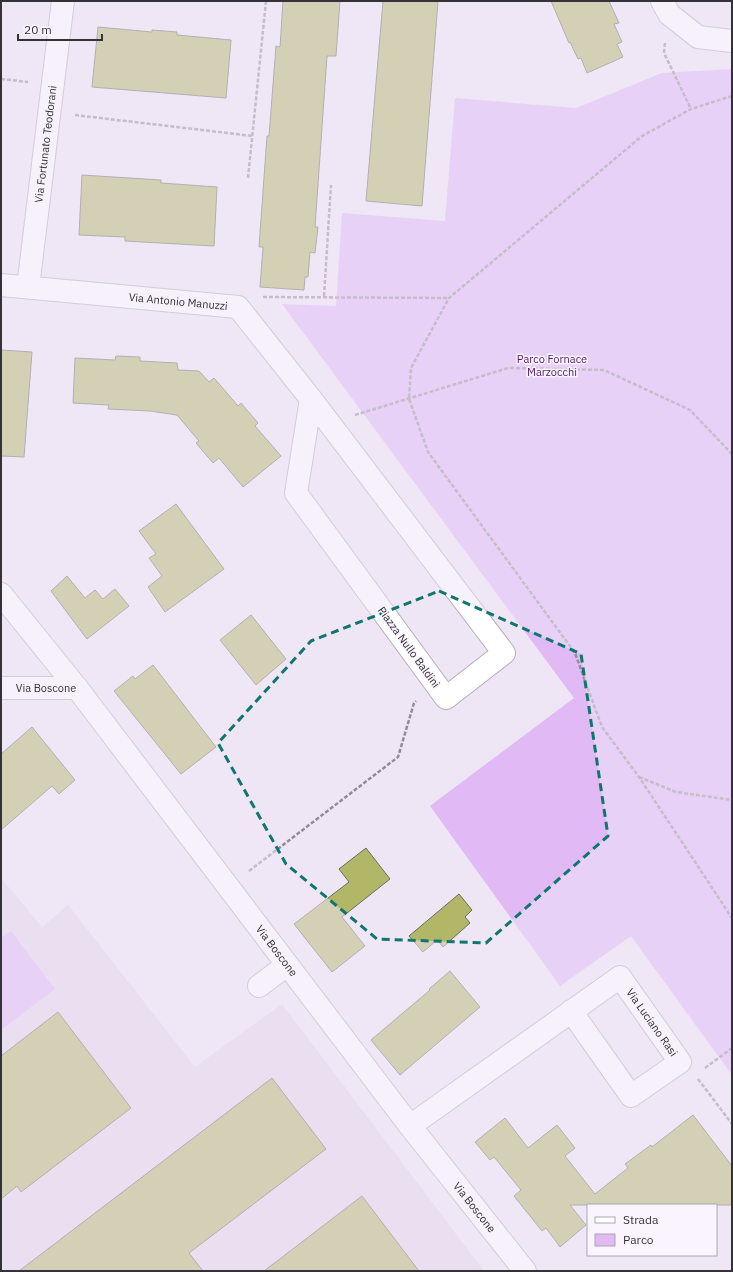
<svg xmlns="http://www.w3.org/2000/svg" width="733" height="1272" viewBox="0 0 733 1272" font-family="'IBM Plex Sans',sans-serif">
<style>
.built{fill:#e4d7ec}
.green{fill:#e0b9f5}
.building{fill:#b1b767;stroke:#6d6e60}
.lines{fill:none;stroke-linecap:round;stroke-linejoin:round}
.minor-casing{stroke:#b6adbb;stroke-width:24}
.path{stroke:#928c96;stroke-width:2.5;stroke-dasharray:4 2;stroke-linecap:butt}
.minor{stroke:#fff;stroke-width:22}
.marked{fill:none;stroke:#0f766e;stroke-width:3;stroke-dasharray:8 5;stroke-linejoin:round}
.labels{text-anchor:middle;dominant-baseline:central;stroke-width:3;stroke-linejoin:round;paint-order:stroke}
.street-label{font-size:11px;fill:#343137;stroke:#faf4fe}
.park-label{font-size:11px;fill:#4e1866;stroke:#faf4fe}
</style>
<rect width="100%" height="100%" fill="#efe6f5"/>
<path class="built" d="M 1,878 L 42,927 L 68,905 L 195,1067 L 282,1004 L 484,1271 L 1,1271 Z"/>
<g class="green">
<path d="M 732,69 L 732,1075 L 631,936 L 560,986 L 430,806 L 574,698 L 282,304 L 336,306 L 342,213 L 445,221 L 455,98 L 576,108 L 662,73 Z"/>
<path d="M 11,931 L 55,989 L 1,1030 L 1,938 Z"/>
</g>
<g class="building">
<path d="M 283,1 L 340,1 L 336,56 L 327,56 L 315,227 L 318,227 L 315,253 L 310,252 L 308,277 L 305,277 L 304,290 L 260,287 L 263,247 L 259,247 L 267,136 L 269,136 L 276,46 L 280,47 Z"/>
<path d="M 383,1 L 438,1 L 422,206 L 366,201 Z"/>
<path d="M 551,1 L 609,1 L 619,23 L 614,24 L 622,42 L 617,44 L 623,57 L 587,73 L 581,58 L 578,59 L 570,42 L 569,43 Z"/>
<path d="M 98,27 L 152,32 L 152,30 L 177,32 L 177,35 L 231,40 L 226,98 L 92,87 Z"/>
<path d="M 82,175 L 161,180 L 161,183 L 217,187 L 214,246 L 125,241 L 125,237 L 79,235 Z"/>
<path d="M 1,350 L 32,352 L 24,457 L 1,456 Z"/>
<path d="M 116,356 L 140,357 L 140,361 L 177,363 L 178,370 L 199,371 L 209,382 L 214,378 L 238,406 L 241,403 L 258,423 L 255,426 L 281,456 L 243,487 L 219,458 L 213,463 L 196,443 L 199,441 L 177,415 L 150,411 L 108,409 L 109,405 L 73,403 L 75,358 L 115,360 Z"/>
<path d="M 176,504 L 224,569 L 165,612 L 148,587 L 162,576 L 149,558 L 156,554 L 139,531 Z"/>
<path d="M 67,576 L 85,598 L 95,590 L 103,599 L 115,589 L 129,606 L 87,639 L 51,591 Z"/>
<path d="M 251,615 L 286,659 L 256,685 L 220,640 Z"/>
<path d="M 153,665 L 216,747 L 181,774 L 114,691 L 133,676 L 135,679 Z"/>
<path d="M 32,727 L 75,780 L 59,794 L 52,786 L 1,830 L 1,754 Z"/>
<path d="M 366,848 L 390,879 L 342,917 L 365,946 L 332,972 L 294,924 L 349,882 L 339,869 Z"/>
<path d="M 459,894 L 472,910 L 465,917 L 470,923 L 443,947 L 437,940 L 423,952 L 409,936 Z"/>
<path d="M 450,971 L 480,1007 L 400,1075 L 371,1040 L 430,990 L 429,989 Z"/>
<path d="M 58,1012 L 131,1108 L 21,1192 L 17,1186 L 1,1199 L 1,1056 Z"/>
<path d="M 272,1078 L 326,1149 L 189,1253 L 203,1271 L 19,1271 Z"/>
<path d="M 693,1115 L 732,1166 L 732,1205 L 570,1205 L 586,1225 L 560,1247 L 546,1228 L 542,1231 L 514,1196 L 521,1190 L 494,1157 L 490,1160 L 475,1142 L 505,1118 L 528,1148 L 557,1125 L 575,1148 L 565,1156 L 595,1194 L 628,1168 L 625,1164 L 651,1145 L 652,1147 Z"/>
<path d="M 362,1196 L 419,1271 L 264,1271 L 298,1245 Z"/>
</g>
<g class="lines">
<g class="minor-casing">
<g id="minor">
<path d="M 662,1 L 669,14 L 698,37 L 732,41"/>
<path id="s1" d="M 1,285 L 238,307 L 311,399 L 504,653 L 446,698 L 296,493 L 311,399"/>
<path id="s2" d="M 28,287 L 63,1"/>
<path d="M 1,594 L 77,688"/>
<path id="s3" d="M 1,688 L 77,688 L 410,1126 L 525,1271"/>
<path d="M 259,986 L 287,965"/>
<path id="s4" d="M 410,1126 L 620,977 L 680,1062 L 631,1096 L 571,1011"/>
</g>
</g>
<g class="path">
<path d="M 665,43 L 664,53 L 691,109"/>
<path d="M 1,79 L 28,82"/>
<path d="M 732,96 L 691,109 L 642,136 L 449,298 L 411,368 L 409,399 L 428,452 L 575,653 L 602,727 L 639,777 L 732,918"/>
<path d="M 75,115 L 253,136"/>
<path d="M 248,178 L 266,1"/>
<path d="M 324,296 L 331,185"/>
<path d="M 263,297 L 449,298"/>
<path d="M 355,415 L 508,368 L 604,370 L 690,410 L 732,454"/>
<path d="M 639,777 L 676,792 L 732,800"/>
<path d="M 249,871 L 398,757 L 414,703 L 416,701"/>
<path d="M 705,1068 L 732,1048"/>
<path d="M 698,1079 L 732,1124"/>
</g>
<use href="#minor" class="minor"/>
</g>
<path d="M0 0H733V1272H0ZM 439,591 L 581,654 L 608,836 L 486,943 L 377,939 L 286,864 L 218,743 L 311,641 Z" fill="#efe6f5" fill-opacity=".55" fill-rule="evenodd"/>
<path class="marked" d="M 439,591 L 581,654 L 608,836 L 486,943 L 377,939 L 286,864 L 218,743 L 311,641 Z"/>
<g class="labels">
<g class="street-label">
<text stroke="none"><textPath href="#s2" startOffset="144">Via Fortunato Teodorani</textPath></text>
<text stroke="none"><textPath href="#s1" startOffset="178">Via Antonio Manuzzi</textPath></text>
<text transform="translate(409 647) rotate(54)">Piazza Nullo Baldini</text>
<text stroke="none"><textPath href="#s3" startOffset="45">Via Boscone</textPath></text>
<text stroke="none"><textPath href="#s3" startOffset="406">Via Boscone</textPath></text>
<text stroke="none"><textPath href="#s4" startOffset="313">Via Luciano Rasi</textPath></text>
<text stroke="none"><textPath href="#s3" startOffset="730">Via Boscone</textPath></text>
</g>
<g class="park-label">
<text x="552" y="359">Parco Fornace<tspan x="552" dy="13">Marzocchi</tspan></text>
</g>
</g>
<rect width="733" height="1272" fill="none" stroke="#343137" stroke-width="4"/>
<rect x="587" y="1204" width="130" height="52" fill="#faf4fe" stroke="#aba6ae"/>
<rect x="595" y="1217" width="20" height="6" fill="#ffffff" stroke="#aba6ae"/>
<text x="623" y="1224" font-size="12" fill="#343137">Strada</text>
<rect x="595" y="1234" width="20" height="12" fill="#e0b9f5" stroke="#aba6ae"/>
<text x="623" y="1244" font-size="12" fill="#343137">Parco</text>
<path d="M18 34v6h84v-6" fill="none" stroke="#343137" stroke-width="2"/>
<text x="24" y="34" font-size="12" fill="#343137" stroke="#faf4fe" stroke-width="3" paint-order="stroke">20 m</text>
</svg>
